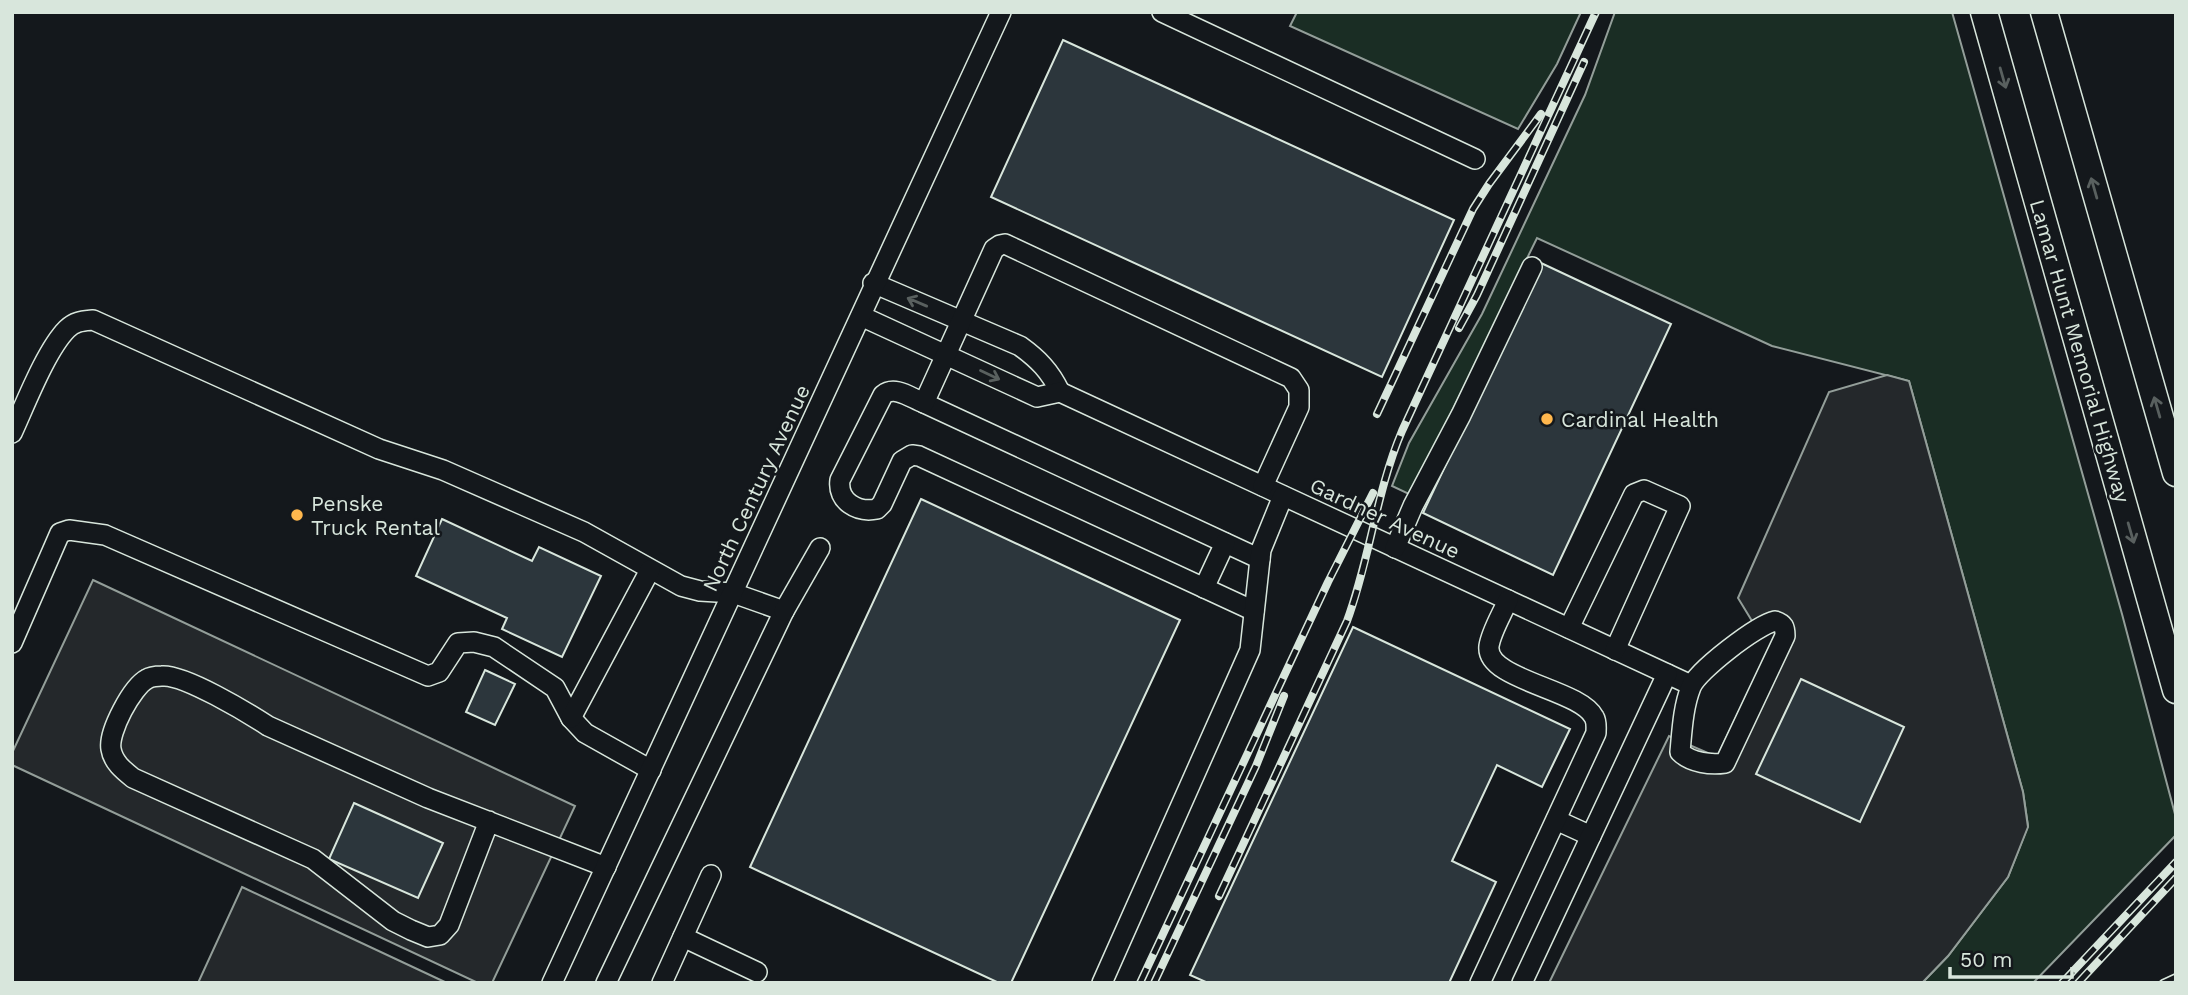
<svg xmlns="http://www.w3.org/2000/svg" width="2188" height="995" viewBox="0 0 2188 995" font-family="'Work Sans',sans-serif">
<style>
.green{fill:#1a2d24;stroke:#939e99;stroke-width:2}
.parking{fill:#24282b;stroke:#939e99;stroke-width:2}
.building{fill:#2c363c;stroke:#d8e6dc;stroke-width:2}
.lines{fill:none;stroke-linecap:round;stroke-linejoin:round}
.minor-casing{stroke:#d8e6dc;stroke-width:22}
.highway-casing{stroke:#d8e6dc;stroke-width:29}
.minor{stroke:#14181c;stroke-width:19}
.highway{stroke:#14181c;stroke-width:26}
.rail-casing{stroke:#d8e6dc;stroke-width:8}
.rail{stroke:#14181c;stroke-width:5;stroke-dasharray:16;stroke-linecap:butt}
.oneway{stroke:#59605f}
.poi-dot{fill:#ffb74d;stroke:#14181c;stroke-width:2.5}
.labels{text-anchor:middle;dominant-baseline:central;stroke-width:5;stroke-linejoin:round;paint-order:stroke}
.street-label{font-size:21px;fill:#d8e6dc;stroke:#14181c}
.poi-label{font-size:21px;fill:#d8e6dc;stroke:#14181c;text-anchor:start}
</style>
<rect width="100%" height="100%" fill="#14181c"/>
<g class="green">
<path d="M 1297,12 L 1581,12 L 1557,64 L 1518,129 L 1290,26 Z"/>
<path d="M 1615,12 L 1952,12 L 2122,614 L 2176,818 L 2176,835 L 2033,983 L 1922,983 L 1948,956 L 2008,877 L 2028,826 L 2023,792 L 1909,381 L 1772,346 L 1537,238 L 1411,495 L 1392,486 L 1409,443 L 1482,314 L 1585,95 Z"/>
</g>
<g class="parking">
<path d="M 1887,375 L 1909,381 L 2023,792 L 2028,827 L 2008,877 L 1948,956 L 1922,983 L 1549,983 L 1669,736 L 1717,757 L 1777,632 L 1752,621 L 1738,598 L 1829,392 Z"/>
<path d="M 93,580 L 575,806 L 492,983 L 478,983 L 12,765 L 12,753 Z"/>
<path d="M 242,887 L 447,983 L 198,983 Z"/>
</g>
<g class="building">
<path d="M 1063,40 L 1454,220 L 1382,377 L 991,197 Z"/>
<path d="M 1541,263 L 1671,324 L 1553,575 L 1423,513 Z"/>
<path d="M 921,499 L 1180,620 L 1011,983 L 999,983 L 750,867 Z"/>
<path d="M 442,519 L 532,561 L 539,547 L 601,576 L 562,657 L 502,629 L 507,618 L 416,576 Z"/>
<path d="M 1353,627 L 1570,729 L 1542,787 L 1497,765 L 1452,861 L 1496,882 L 1449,983 L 1208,983 L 1190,975 Z"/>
<path d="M 485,670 L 515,684 L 495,725 L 466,712 Z"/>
<path d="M 1801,679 L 1904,727 L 1860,822 L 1756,774 Z"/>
<path d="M 354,803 L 443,843 L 418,898 L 329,859 Z"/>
</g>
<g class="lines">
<g class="minor-casing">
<g id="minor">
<path d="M 1162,12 L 1475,159"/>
<path d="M 873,283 L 1020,346 C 1038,359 1050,371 1060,392"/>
<path d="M 861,316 L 1037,397 L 1060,392 L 1691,685"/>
<path d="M 924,403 L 1260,559"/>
<path d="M 12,433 C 25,405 46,350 67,329 C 75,321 83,321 93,320 L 379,449 L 443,470 L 584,532 L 681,586 L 700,591 L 733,593 L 784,611 L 606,983"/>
<path d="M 1395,548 L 1413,506 L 1461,415 L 1532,267"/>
<path d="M 1204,588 L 1225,543"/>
<path d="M 784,611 L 820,548"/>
<path d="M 1254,611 L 919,456 L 912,455 L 902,461 L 882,504 L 877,509 C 857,513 837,501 840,480 L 883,395 C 895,385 911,398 924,403 L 994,249 L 1000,245 L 1005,244 L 1291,378 L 1299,390 L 1299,407 L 1263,486"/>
<path d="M 1775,621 C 1784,624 1785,627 1785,636 L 1725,763 C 1711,765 1691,763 1680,752 C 1682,731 1683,707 1691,687 C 1697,671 1757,625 1775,621 Z"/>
<path d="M 1569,628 L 1634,494 L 1644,490 L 1680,506 L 1615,650"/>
<path d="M 12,643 L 60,533 L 69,530 L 105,535 L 428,676 L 439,672 L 458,643 L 474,642 L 494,647 L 555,688 L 571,718 L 585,733 L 651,770"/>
<path d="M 571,718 L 650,570"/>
<path d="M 1556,820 L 1591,836"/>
<path d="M 489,821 L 449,925 L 440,935 L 428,937 L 411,930 L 393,921 L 313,859 L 133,778 C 123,770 113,762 111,749 C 108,732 132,687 147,679 C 150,677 158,676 162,676 C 184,674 248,713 268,726 L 428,798 L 606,867"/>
<path d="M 683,937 L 757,972"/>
<path d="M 552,983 L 1001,12"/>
<path d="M 662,983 L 711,875"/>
<path d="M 1102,983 L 1250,650 L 1261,550 L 1283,496"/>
<path d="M 1480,983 L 1596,733 C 1596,727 1597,722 1594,717 C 1580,689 1485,680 1489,646 C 1491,632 1502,614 1508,600"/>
<path d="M 1522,983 L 1667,674"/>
</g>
</g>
<g class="highway-casing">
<g id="highway">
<path d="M 1984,12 L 2176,690"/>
<path d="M 2044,12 L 2176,473"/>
</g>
</g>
<use href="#minor" class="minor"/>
<use href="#highway" class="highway"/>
<g class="rail-casing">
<g id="rail">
<path d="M 1459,328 L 1477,295 L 1584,62"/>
<path d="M 1377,414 L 1473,209 L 1489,184 L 1541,114"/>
<path d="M 1219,896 L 1347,621 C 1370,559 1376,492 1402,431 L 1596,12"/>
<path d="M 1140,983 L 1328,582 L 1373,493"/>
<path d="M 1154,983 L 1256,766 L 1284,696"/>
<path d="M 2062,983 L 2176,862"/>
<path d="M 2078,983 L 2176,878"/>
<path d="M 2163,983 L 2176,977"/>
</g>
</g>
<use href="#rail" class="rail"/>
</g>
<defs><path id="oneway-shaft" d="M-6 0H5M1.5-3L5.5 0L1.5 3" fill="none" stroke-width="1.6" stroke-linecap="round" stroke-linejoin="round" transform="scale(1.75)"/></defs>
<g class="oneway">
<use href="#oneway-shaft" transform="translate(2003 78) rotate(74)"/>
<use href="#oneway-shaft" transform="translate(2094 188) rotate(-106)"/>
<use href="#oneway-shaft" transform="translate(917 302) rotate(-157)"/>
<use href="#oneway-shaft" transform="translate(990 375) rotate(25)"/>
<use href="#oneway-shaft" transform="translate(2157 407) rotate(-106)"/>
<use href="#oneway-shaft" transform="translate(2131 533) rotate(74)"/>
</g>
<g class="poi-dot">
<circle cx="1547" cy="419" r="7"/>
<circle cx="297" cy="515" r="7"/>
</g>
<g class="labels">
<g class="street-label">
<text transform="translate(2080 351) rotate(74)">Lamar Hunt Memorial Highway</text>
<text transform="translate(756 488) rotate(-65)">North Century Avenue</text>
<text transform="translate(1385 518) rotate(25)">Gardner Avenue</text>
</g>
<g class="poi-label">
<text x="1561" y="419">Cardinal Health</text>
<text x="311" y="503">Penske<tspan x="311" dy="24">Truck Rental</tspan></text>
</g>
</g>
<rect width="2188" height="995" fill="none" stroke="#d8e6dc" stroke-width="28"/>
<path d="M1950 967v10h122v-10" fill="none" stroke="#d8e6dc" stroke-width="3.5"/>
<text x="1960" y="967" font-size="21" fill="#d8e6dc" stroke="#14181c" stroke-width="5" paint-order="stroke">50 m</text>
</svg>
